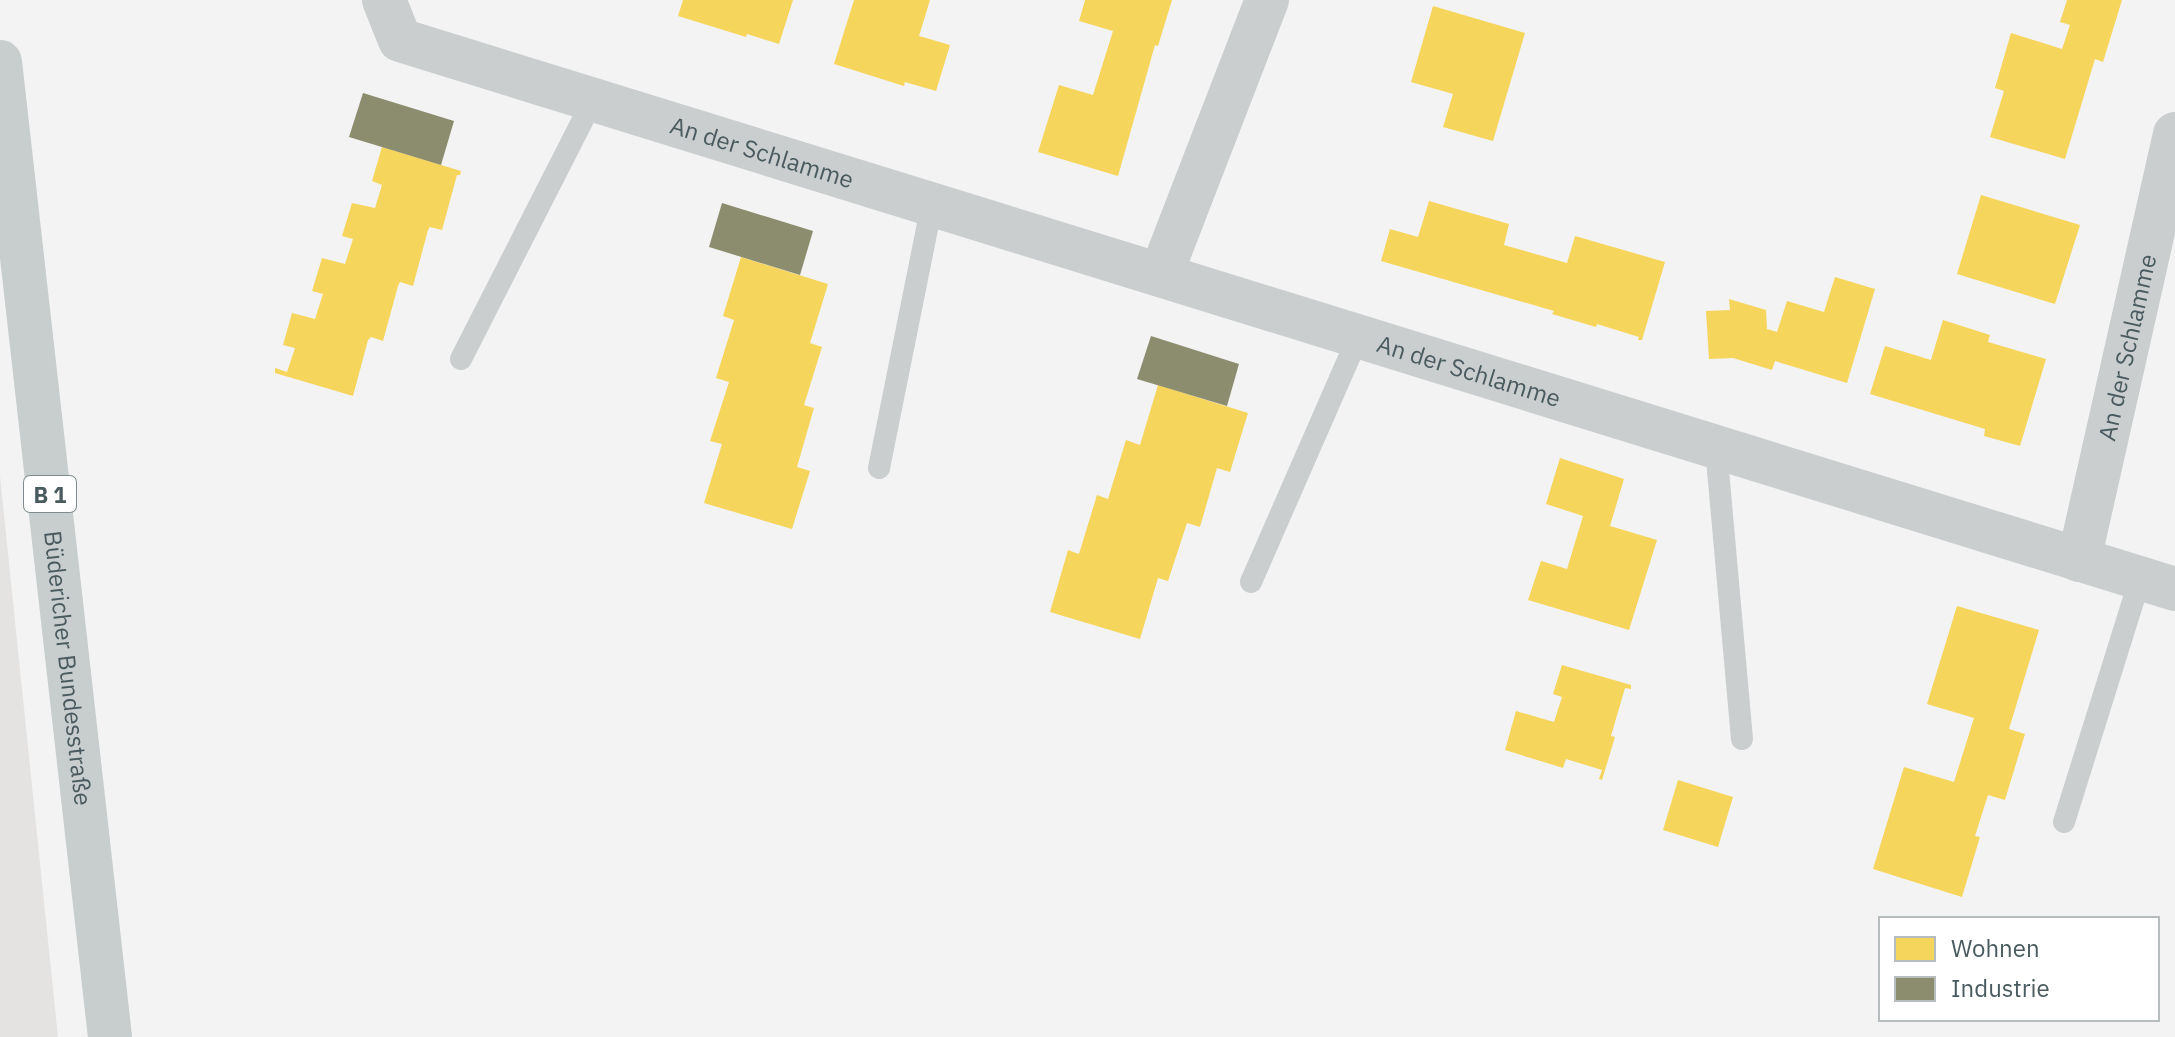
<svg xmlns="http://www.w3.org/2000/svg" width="2175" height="1037" viewBox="0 0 2175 1037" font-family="'IBM Plex Sans',sans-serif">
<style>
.commercial{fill:#e4e3e1}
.homes{fill:#f6d55c}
.industry{fill:#8c8c6e}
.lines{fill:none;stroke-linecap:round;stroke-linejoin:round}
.lane{stroke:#cacecf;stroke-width:22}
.street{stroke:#cacecf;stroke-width:44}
.primary{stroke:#c8cdce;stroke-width:44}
.labels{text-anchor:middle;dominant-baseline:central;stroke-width:8;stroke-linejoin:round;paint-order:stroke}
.shield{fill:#fff;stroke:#808c8f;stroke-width:2}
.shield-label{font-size:22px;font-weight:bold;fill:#4a5b5f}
.street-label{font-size:24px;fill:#4a5b5f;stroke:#fff}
</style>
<rect width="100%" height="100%" fill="#f3f3f3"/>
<path class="commercial" d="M 0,476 L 58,1037 L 0,1037 Z"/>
<g class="homes">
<path d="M 683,0 L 793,0 L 779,44 L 747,34 L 746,37 L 678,16 Z"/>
<path d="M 854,0 L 930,0 L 919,36 L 950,45 L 936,91 L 905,82 L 904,86 L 834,64 Z"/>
<path d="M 1085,0 L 1172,0 L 1158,46 L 1155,45 L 1118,176 L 1038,152 L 1059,85 L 1093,95 L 1113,31 L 1079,21 Z"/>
<path d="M 2067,0 L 2122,0 L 2103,62 L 2095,59 L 2065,159 L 1990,137 L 2004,91 L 1995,88 L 2011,33 L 2062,49 L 2070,25 L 2060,22 Z"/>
<path d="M 1433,6 L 1525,33 L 1493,141 L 1443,127 L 1453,94 L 1411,82 Z"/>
<path d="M 382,147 L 461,171 L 460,175 L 457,175 L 442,230 L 430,227 L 428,230 L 413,286 L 400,282 L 398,286 L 383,341 L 371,337 L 368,340 L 353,396 L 275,373 L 275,368 L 287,372 L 295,348 L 283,345 L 292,313 L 315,319 L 323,294 L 312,291 L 322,258 L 345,264 L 353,239 L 342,236 L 352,203 L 375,208 L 382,185 L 372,181 Z"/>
<path d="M 1981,195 L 2080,225 L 2055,304 L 1957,274 Z"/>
<path d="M 1429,201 L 1509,224 L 1504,245 L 1567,263 L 1575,236 L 1665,262 L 1642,340 L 1638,340 L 1639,337 L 1597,324 L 1596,327 L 1552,314 L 1554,311 L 1381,261 L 1390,229 L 1418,237 Z"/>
<path d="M 741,257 L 828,284 L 810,343 L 822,347 L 804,405 L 814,408 L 797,467 L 810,471 L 792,529 L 704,503 L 722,444 L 710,441 L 729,382 L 716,378 L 734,320 L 723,316 Z"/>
<path d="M 1835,277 L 1875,289 L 1847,383 L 1775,361 L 1772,370 L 1733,358 L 1709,359 L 1706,311 L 1730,310 L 1729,299 L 1766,310 L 1767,329 L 1777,332 L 1787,301 L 1824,312 Z"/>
<path d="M 1943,320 L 1990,335 L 1988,342 L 2046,359 L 2020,446 L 1984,436 L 1985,429 L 1870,394 L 1885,346 L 1931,360 Z"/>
<path d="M 1158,385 L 1248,413 L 1230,472 L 1217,468 L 1200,527 L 1187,523 L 1168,581 L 1158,578 L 1140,639 L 1050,612 L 1068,550 L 1079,554 L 1097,495 L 1108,499 L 1126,440 L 1140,445 Z"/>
<path d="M 1560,458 L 1624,479 L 1610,526 L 1657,540 L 1629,630 L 1528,600 L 1541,561 L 1567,569 L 1583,516 L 1546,504 Z"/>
<path d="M 1957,606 L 2039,630 L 2009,729 L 2025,734 L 2005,800 L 1988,795 L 1975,836 L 1980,837 L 1962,897 L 1873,869 L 1904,767 L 1954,782 L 1974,718 L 1927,704 Z"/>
<path d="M 1562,665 L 1631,685 L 1631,689 L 1625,688 L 1611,736 L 1615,737 L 1602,780 L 1599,779 L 1602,770 L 1566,759 L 1563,768 L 1505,750 L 1516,711 L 1554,722 L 1562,697 L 1553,694 Z"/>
<path d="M 1678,780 L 1733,797 L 1718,847 L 1663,830 Z"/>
</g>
<g class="industry">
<path d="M 363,93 L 454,121 L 441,165 L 349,137 Z"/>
<path d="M 722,203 L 813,231 L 800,275 L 709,247 Z"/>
<path d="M 1151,336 L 1239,364 L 1227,406 L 1137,379 Z"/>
</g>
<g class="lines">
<g class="lane">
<path d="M 461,359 L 593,100"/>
<path d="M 1716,448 L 1742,739"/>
<path d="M 879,468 L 932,204"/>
<path d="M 1251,582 L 1359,335"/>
<path d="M 2064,822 L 2140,579"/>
</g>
<g class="street">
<path id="s1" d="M 384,0 L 400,40 L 2175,589"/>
<path d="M 1161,274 L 1267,0"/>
<path id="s2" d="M 2079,560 L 2175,134"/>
</g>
<path class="primary" id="s3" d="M 0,62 L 110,1037"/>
</g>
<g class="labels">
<rect class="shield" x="24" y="476" width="52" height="36" rx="6"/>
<g class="shield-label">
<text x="50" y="494">B 1</text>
</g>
<g class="street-label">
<text stroke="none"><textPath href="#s1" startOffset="422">An der Schlamme</textPath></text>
<text stroke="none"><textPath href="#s2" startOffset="218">An der Schlamme</textPath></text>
<text stroke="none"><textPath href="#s1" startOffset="1162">An der Schlamme</textPath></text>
<text stroke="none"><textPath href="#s3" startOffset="610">Büdericher Bundesstraße</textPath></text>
</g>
</g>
<rect x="1879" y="917" width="280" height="104" fill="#ffffff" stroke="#b7bdbf" stroke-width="2"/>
<rect x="1895" y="937" width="40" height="24" fill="#f6d55c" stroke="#b7bdbf" stroke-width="2"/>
<text x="1951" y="957" font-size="24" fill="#4a5b5f">Wohnen</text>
<rect x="1895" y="977" width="40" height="24" fill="#8c8c6e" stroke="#b7bdbf" stroke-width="2"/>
<text x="1951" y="997" font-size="24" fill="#4a5b5f">Industrie</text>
</svg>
